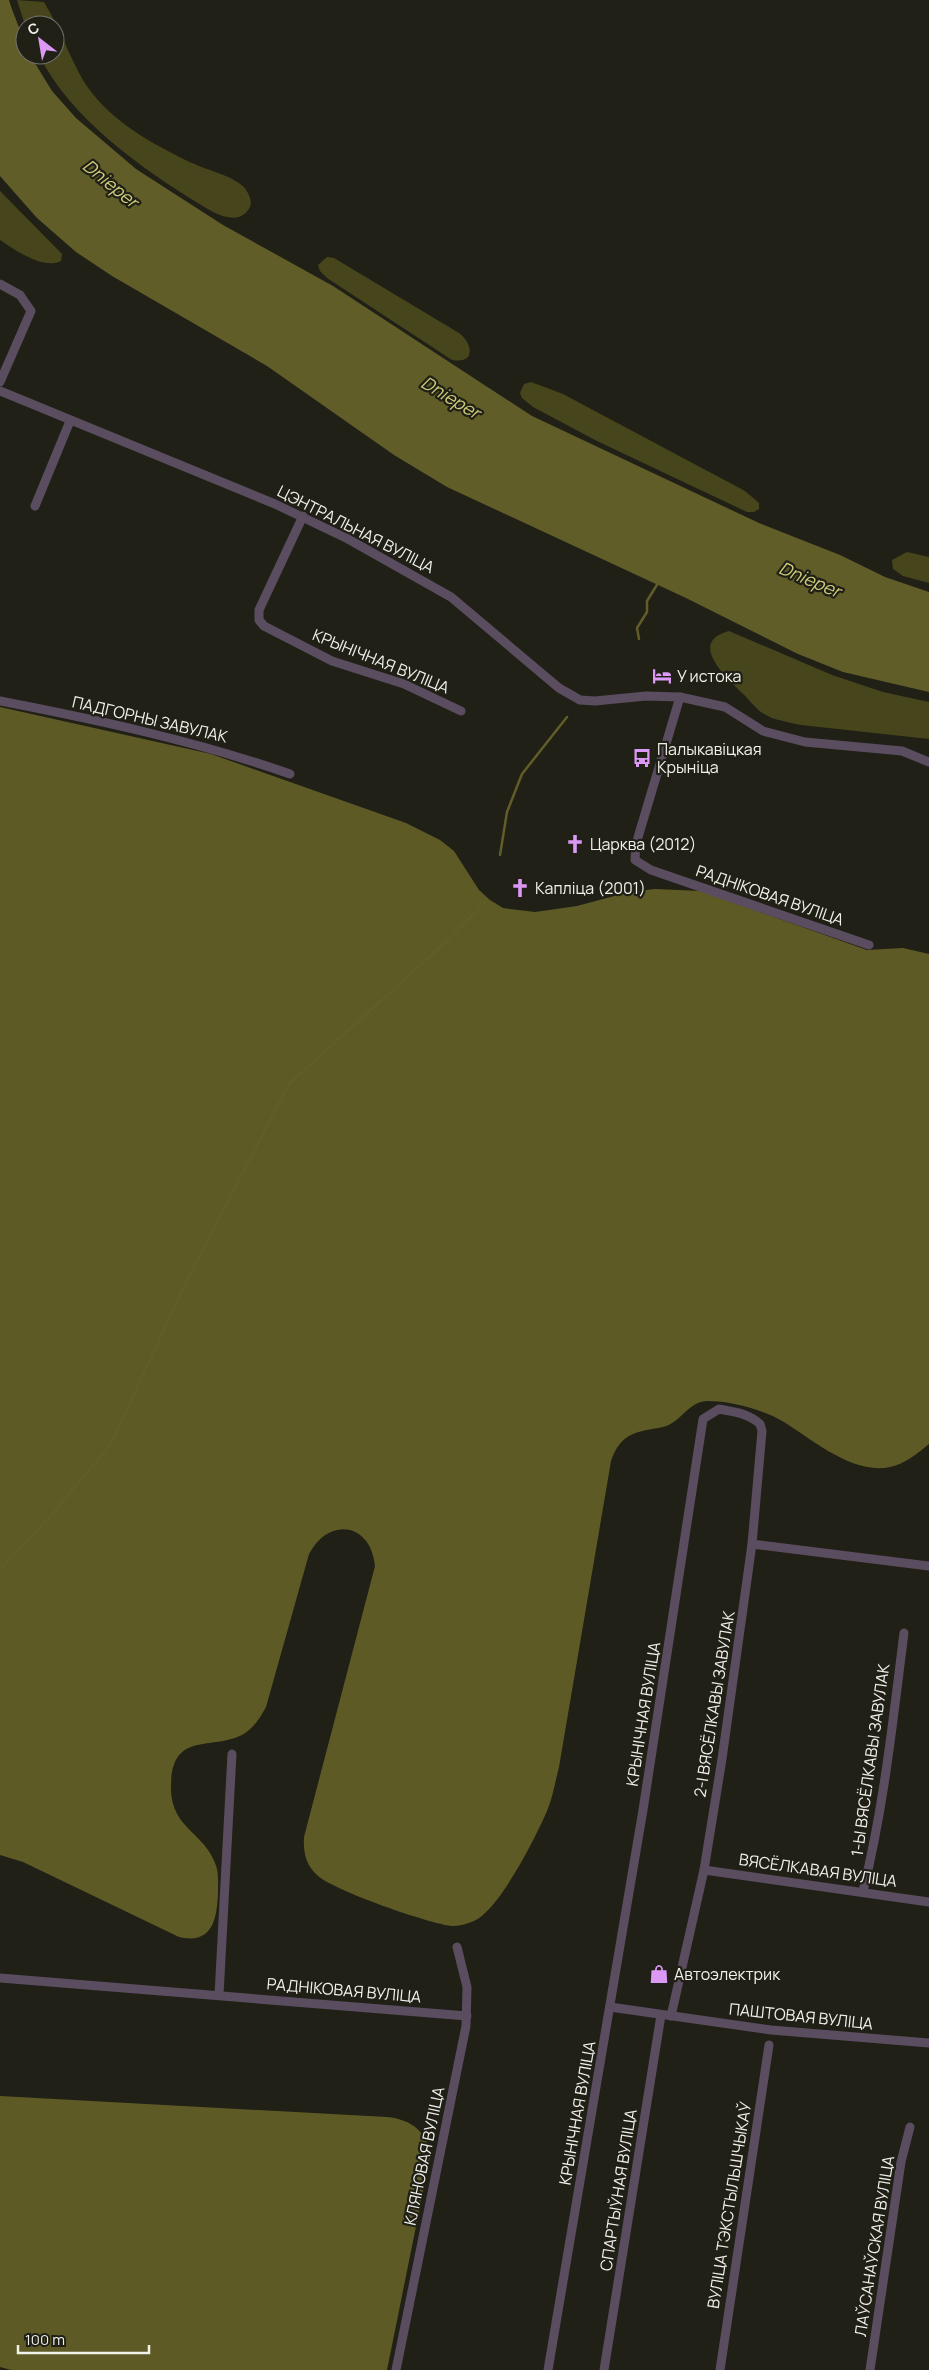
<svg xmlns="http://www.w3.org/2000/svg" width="929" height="2370" viewBox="0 0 929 2370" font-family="Manrope,sans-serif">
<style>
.green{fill:#47451b}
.forest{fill:#5d5a26}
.water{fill:#605d29}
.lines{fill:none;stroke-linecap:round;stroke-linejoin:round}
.stream{stroke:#605d29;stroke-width:2.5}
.street{stroke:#5a4d5f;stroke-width:9}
.labels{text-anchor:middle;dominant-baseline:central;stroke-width:4.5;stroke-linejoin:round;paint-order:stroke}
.street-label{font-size:16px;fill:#f1f1eb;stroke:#202017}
.poi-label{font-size:16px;fill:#f1f1eb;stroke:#202017;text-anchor:start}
.water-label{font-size:18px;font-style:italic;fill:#ceca79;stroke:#202017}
</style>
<rect width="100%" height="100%" fill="#202017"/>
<g class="green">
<path d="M 17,0 L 44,2 C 58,25 67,50 79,73 C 95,104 125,127 155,144 C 170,152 184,160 199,166 C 214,172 232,176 244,187 C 248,192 253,201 250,207 C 239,228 214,213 201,205 C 142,169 70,118 39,55 L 55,55 L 55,25 L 25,25 Z"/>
<path d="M 0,191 L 62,254 L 61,261 C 43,270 15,250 0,240 Z"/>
<path d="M 327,257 L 334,258 L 459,333 C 473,344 476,364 452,360 L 327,278 L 320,271 L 318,265 Z"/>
<path d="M 531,382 L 563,394 L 745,491 L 759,503 L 759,509 L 754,512 L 747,512 L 597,441 L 533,407 L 522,398 L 520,393 L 524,384 Z"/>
<path d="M 907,552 L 929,557 L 929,583 L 903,576 L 893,569 L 892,560 Z"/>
<path d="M 729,631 L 832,675 L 883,692 L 929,702 L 929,739 L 801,725 C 788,722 772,720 761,712 C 754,707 749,699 742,693 C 726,677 687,642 729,631 Z"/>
</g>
<g class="forest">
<path d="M 0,707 L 211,754 L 406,823 L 440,840 L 454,851 L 479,890 L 490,900 L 503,908 L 535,912 L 577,906 L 629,892 L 655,889 L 701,891 L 867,950 L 903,948 L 929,954 L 929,1444 C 918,1453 905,1464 890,1467 C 853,1475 813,1440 784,1422 C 764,1410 732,1401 708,1401 C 688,1401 681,1423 663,1427 C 637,1432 621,1432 611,1461 L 559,1767 C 555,1782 553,1797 547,1811 C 536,1837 499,1910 474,1921 C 467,1924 459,1926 452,1926 C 430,1924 332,1890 317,1875 C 306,1865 303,1852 304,1837 L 375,1566 C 371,1523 329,1516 309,1554 L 266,1707 C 260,1718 253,1729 242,1735 C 209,1751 170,1730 171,1790 C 172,1828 204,1833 215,1863 C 219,1872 218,1882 218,1893 C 217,1918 213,1945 179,1937 L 23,1862 L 0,1855 Z"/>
<path d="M 0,2096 L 387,2117 C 411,2119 429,2133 430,2157 L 387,2370 L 11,2370 L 0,2367 Z"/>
</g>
<path class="water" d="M 0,0 L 9,0 C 14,18 25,36 25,55 L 30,55 L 52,91 L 76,118 L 136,169 L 223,225 L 333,286 L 532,416 L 759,523 L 840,555 L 885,577 L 929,592 L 929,692 L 843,672 L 798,654 L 686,598 L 447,487 L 394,455 L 267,366 L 112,276 L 76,252 L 37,218 L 0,176 Z"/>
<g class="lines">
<g class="stream">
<path d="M 639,639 L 637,628 L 647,612 L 647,601 L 658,583"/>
<path d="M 500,855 L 507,812 L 522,774 L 567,717"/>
<path d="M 0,1570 L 54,1512 L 111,1444 L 184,1286 L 289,1084 L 448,940 L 487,900"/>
</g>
<g class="street">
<path d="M 0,284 L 20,295 L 31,311 L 0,382"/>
<path d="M 0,391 L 275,504 L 348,539 L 451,597 L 559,688 L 580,700 L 595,701 L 646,696 L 680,697 L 725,707 L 763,731 L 805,742 L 902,751 L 929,762"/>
<path d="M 35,506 L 70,421"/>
<path d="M 303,516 L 259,610 L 259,620 L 264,626 L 332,661 L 404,684 L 461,711"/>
<path d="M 680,697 L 636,844 L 635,860 L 651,870 L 869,945"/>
<path d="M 0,701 C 98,720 196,741 290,774"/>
<path d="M 752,1544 L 929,1566"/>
<path d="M 704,1870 L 929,1902"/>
<path d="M 863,1891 C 884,1807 893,1719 904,1633"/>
<path d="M 0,1978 L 467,2016"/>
<path d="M 219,1995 L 232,1754"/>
<path d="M 610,2007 L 771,2030 L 929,2043"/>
<path d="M 396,2370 L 466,2026 L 467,1987 L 457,1947"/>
<path d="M 548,2370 L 643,1810 L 703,1419 L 719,1409 C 734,1412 748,1413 760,1424 L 762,1431 L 752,1544 L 722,1759 L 704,1870 L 671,2016"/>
<path d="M 604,2370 L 661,2015"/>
<path d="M 720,2370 L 769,2045"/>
<path d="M 870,2370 L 901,2162 L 910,2127"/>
</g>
</g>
<defs>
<g id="hotel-bare" transform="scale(1.5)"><path d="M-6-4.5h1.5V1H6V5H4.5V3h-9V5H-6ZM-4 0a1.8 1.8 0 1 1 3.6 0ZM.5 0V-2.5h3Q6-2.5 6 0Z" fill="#db99f5" stroke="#202017" stroke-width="2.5" paint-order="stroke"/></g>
<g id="bus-bare" transform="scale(1.5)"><path d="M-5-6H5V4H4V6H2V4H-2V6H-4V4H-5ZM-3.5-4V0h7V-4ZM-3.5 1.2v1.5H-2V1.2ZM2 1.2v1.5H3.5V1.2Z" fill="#db99f5" stroke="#202017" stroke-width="2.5" paint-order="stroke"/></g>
<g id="church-bare" transform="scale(1.5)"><path d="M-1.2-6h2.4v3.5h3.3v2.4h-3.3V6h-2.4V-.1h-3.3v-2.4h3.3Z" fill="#db99f5" stroke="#202017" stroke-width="2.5" paint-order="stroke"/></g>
<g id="shop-bare" transform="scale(1.5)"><path d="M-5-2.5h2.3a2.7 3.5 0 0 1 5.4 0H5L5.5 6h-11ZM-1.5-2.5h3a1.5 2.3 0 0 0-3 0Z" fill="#db99f5" stroke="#202017" stroke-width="2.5" paint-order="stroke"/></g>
</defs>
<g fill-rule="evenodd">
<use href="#hotel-bare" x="662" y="676"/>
<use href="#bus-bare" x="642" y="758"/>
<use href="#church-bare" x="575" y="844"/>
<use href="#church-bare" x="520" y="888"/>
<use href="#shop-bare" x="659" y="1974"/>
</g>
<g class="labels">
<g class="street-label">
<text transform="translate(356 529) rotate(27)">ЦЭНТРАЛЬНАЯ ВУЛІЦА</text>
<text transform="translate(381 661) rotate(22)">КРЫНІЧНАЯ ВУЛІЦА</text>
<text transform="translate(150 719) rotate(13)">ПАДГОРНЫ ЗАВУЛАК</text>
<text transform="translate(770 895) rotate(19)">РАДНІКОВАЯ ВУЛІЦА</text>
<text transform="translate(714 1704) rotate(-81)">2-І ВЯСЁЛКАВЫ ЗАВУЛАК</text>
<text transform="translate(643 1714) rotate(-81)">КРЫНІЧНАЯ ВУЛІЦА</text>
<text transform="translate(870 1760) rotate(-82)">1-Ы ВЯСЁЛКАВЫ ЗАВУЛАК</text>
<text transform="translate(818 1870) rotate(8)">ВЯСЁЛКАВАЯ ВУЛІЦА</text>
<text transform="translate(344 1990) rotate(5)">РАДНІКОВАЯ ВУЛІЦА</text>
<text transform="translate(801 2016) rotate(6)">ПАШТОВАЯ ВУЛІЦА</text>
<text transform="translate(577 2113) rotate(-80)">КРЫНІЧНАЯ ВУЛІЦА</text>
<text transform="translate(424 2156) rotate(-78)">КЛЯНОВАЯ ВУЛІЦА</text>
<text transform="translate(618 2190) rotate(-81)">СПАРТЫЎНАЯ ВУЛІЦА</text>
<text transform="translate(729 2205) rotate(-81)">ВУЛІЦА ТЭКСТЫЛЬШЧЫКАЎ</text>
<text transform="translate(874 2246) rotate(-81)">ЛАЎСАНАЎСКАЯ ВУЛІЦА</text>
</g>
<g class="poi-label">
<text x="677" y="676">У истока</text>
<text x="657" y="749">Палыкавіцкая<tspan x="657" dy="18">Крыніца</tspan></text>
<text x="590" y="844">Царква (2012)</text>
<text x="535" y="888">Капліца (2001)</text>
<text x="674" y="1974">Автоэлектрик</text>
</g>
<g class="water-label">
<text transform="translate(111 183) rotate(39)">Dnieper</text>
<text transform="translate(451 397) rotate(31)">Dnieper</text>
<text transform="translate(810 579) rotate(23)">Dnieper</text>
</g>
</g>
<g transform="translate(40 40) rotate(329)"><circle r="24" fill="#202017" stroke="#74746c"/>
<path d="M0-4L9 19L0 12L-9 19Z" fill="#db99f5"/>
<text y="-8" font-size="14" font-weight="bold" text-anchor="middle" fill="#f1f1eb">С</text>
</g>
<path d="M18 2345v8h131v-8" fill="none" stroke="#f1f1eb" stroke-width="2.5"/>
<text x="25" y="2345" font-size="15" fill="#f1f1eb" stroke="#202017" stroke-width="4" paint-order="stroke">100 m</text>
</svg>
